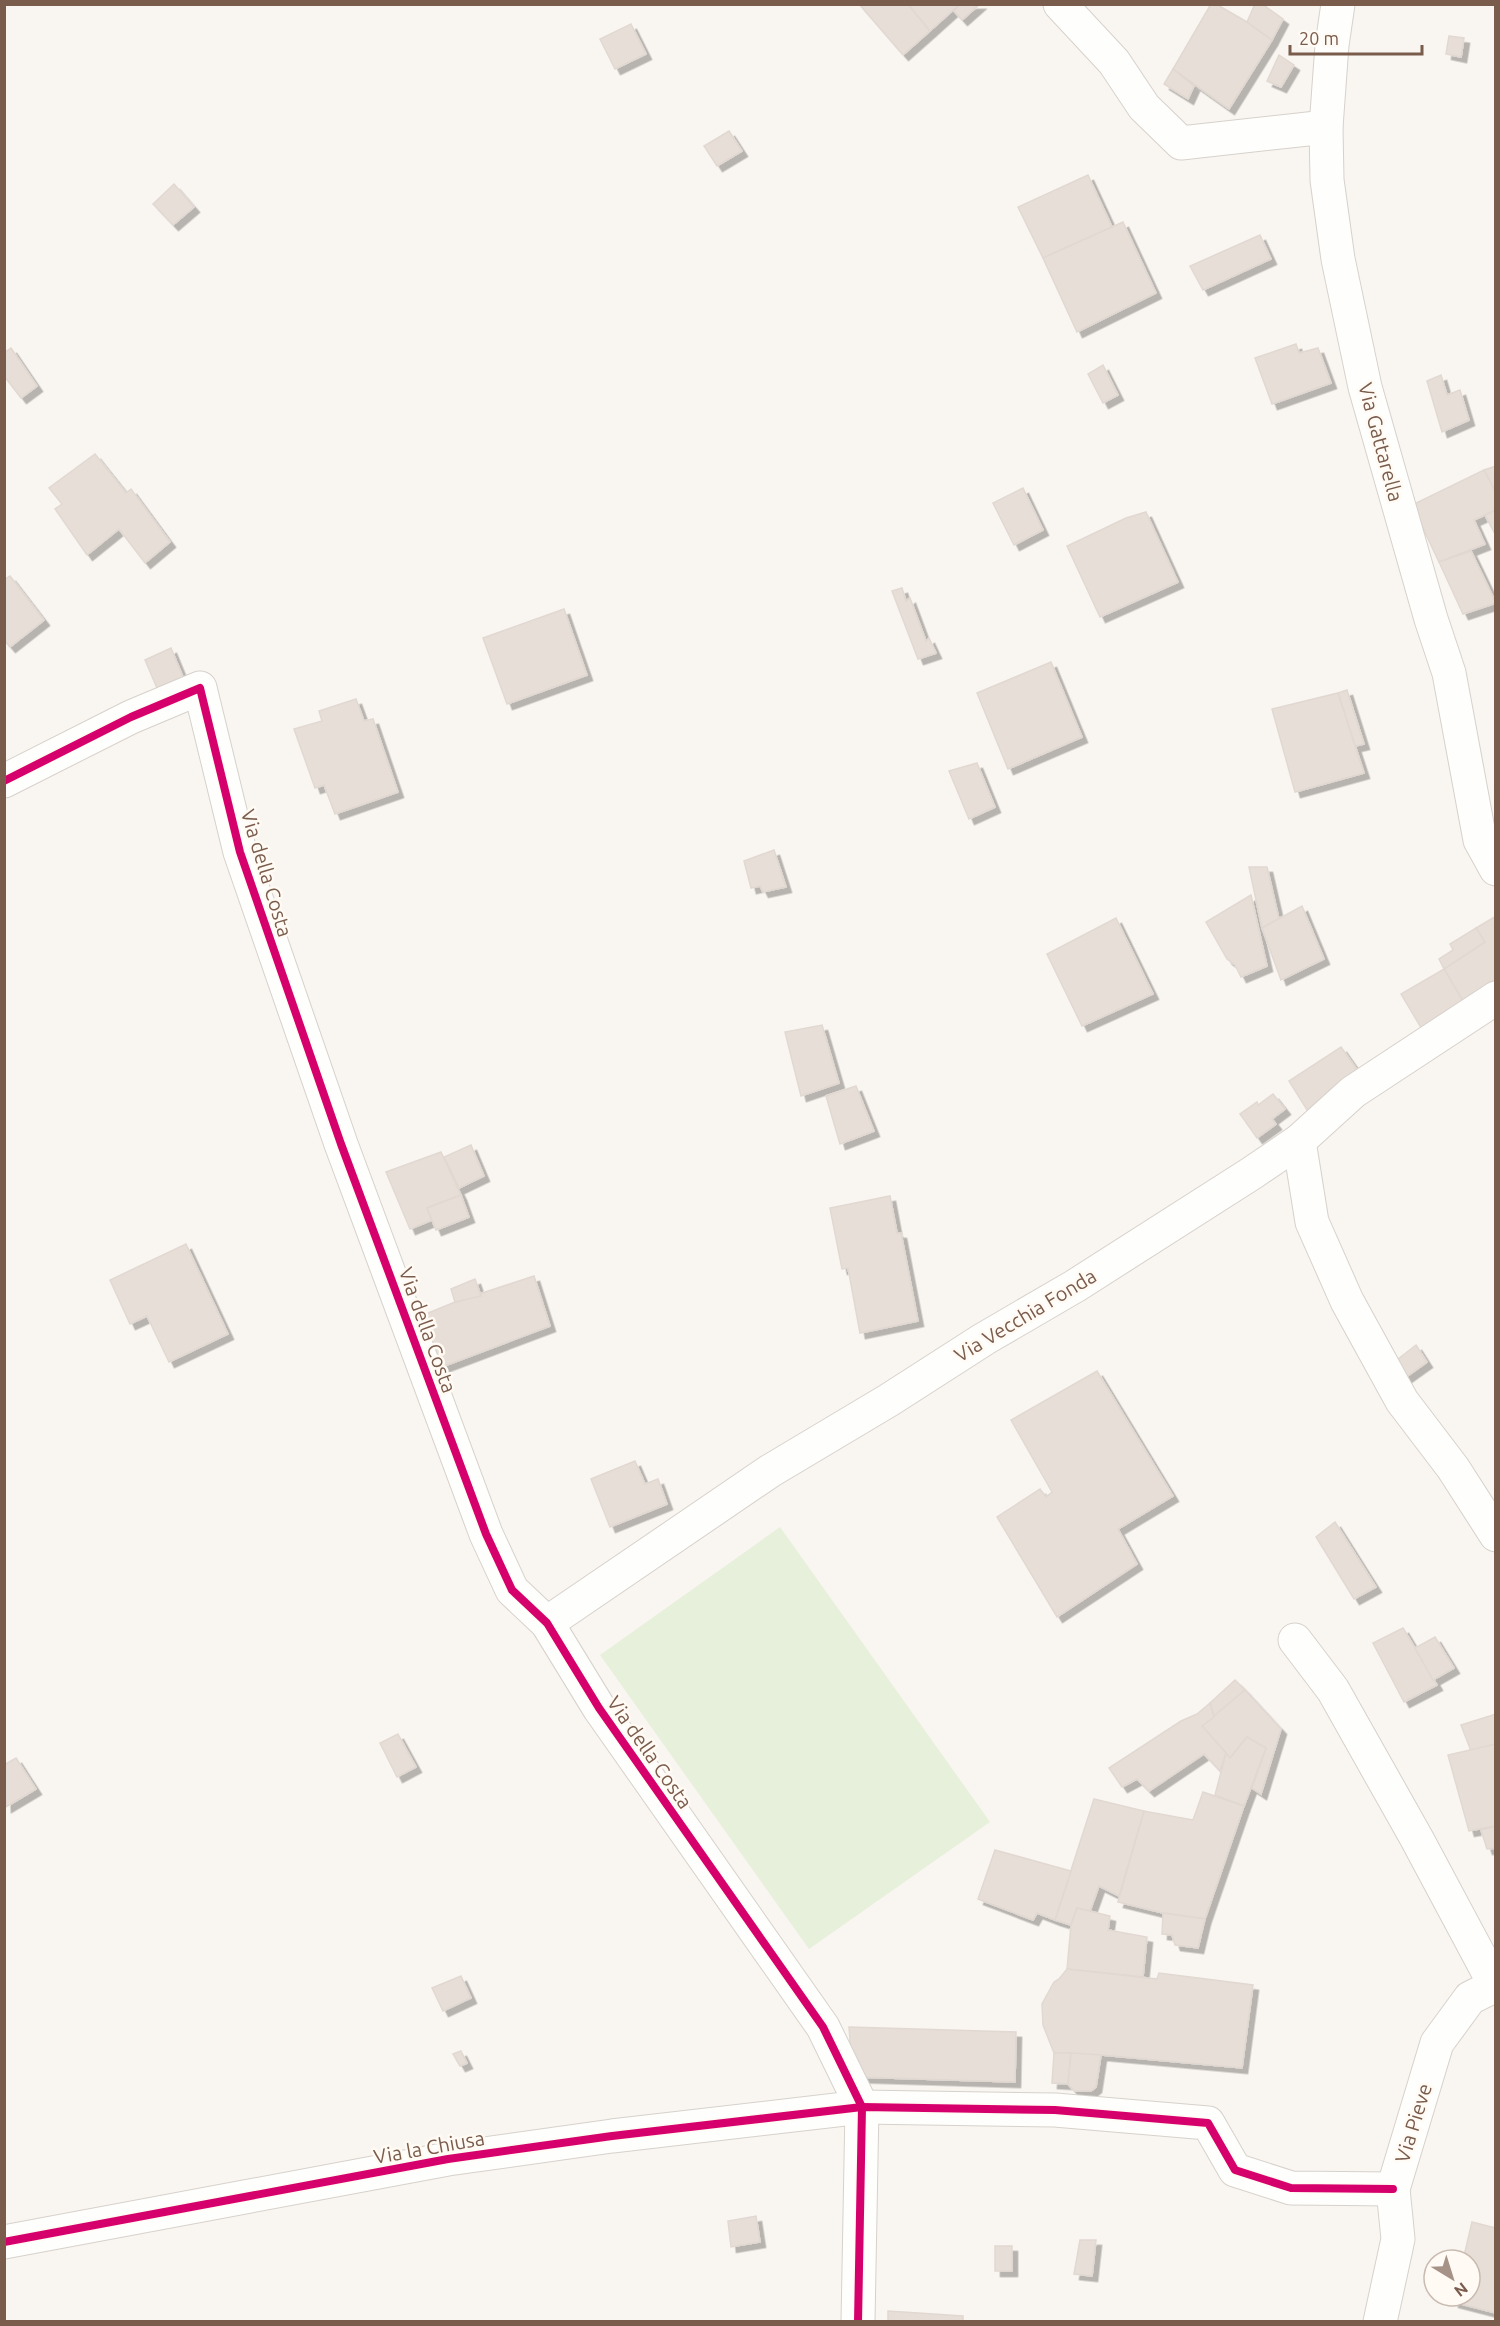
<svg xmlns="http://www.w3.org/2000/svg" width="1500" height="2326" viewBox="0 0 1500 2326" font-family="Ubuntu,sans-serif">
<style>
.green{fill:#e7f0db}
.building{fill:#e6ded7;stroke:#e2d8d2;stroke-width:1.5;filter:url(#shadow)}
.lines{fill:none;stroke-linecap:round;stroke-linejoin:round}
.minor-casing{stroke:#d7d1cb;stroke-width:35}
.minor{stroke:#fefefd;stroke-width:33}
.cycleway-casing{stroke:#fffaf3;stroke-width:11}
.cycleway{stroke:#d6006c;stroke-width:8}
.labels{text-anchor:middle;dominant-baseline:central;stroke-width:5;stroke-linejoin:round;paint-order:stroke}
.street-label{font-size:20px;fill:#7a5c4d;stroke:#fffaf3}
</style>
<defs>
<filter id="shadow"><feDropShadow dx="5.5" dy="5.5" stdDeviation="0" flood-color="#0004"/></filter>
</defs>
<rect width="100%" height="100%" fill="#f9f5f0"/>
<path class="green" d="M 780,1527 L 990,1822 L 809,1949 L 600,1655 Z"/>
<g class="building">
<path d="M 859,4 L 908,4 L 930,31 L 903,55 Z"/>
<path d="M 960,4 L 980,4 L 962,20 L 954,11 Z"/>
<path d="M 960,4 L 930,31 L 908,4 Z"/>
<path d="M 1211,4 L 1216,4 L 1247,22 L 1272,40 L 1229,109 L 1173,69 Z"/>
<path d="M 1255,4 L 1262,4 L 1283,19 L 1272,40 L 1247,22 Z"/>
<path d="M 631,24 L 646,54 L 615,69 L 600,39 Z"/>
<path d="M 1449,36 L 1464,38 L 1461,57 L 1446,54 Z"/>
<path d="M 1279,55 L 1294,65 L 1281,87 L 1267,81 Z"/>
<path d="M 1173,69 L 1194,86 L 1188,99 L 1164,84 Z"/>
<path d="M 729,131 L 742,151 L 717,166 L 704,146 Z"/>
<path d="M 1088,175 L 1112,227 L 1043,258 L 1018,207 Z"/>
<path d="M 174,184 L 194,207 L 173,225 L 153,204 Z"/>
<path d="M 1123,222 L 1156,293 L 1077,332 L 1043,258 Z"/>
<path d="M 1260,235 L 1271,259 L 1203,290 L 1190,266 Z"/>
<path d="M 1296,344 L 1299,353 L 1318,348 L 1331,383 L 1272,404 L 1255,358 Z"/>
<path d="M 11,348 L 37,386 L 21,398 L 4,376 L 4,353 Z"/>
<path d="M 1103,365 L 1118,395 L 1103,403 L 1088,374 Z"/>
<path d="M 1441,375 L 1447,395 L 1460,390 L 1469,420 L 1442,432 L 1427,381 Z"/>
<path d="M 95,454 L 126,493 L 131,489 L 170,542 L 145,563 L 119,529 L 87,555 L 55,509 L 62,504 L 49,488 Z"/>
<path d="M 1496,466 L 1496,493 L 1484,470 Z"/>
<path d="M 1484,470 L 1496,493 L 1496,510 L 1474,520 L 1485,544 L 1439,562 L 1412,505 Z"/>
<path d="M 1023,488 L 1043,530 L 1014,545 L 993,503 Z"/>
<path d="M 1496,510 L 1496,536 L 1485,515 Z"/>
<path d="M 1146,512 L 1178,582 L 1100,617 L 1067,546 L 1126,518 Z"/>
<path d="M 1471,551 L 1496,603 L 1463,614 L 1439,562 Z"/>
<path d="M 10,576 L 44,620 L 10,647 L 4,640 L 4,580 Z"/>
<path d="M 902,588 L 906,601 L 910,598 L 926,641 L 929,638 L 936,653 L 918,659 L 892,591 Z"/>
<path d="M 564,609 L 587,675 L 507,704 L 483,638 Z"/>
<path d="M 171,648 L 183,677 L 157,688 L 145,660 Z"/>
<path d="M 1051,662 L 1082,737 L 1008,769 L 977,693 Z"/>
<path d="M 1347,690 L 1364,744 L 1355,746 L 1338,693 Z"/>
<path d="M 1338,693 L 1364,773 L 1295,792 L 1272,709 Z"/>
<path d="M 356,699 L 364,721 L 373,719 L 398,792 L 335,814 L 324,785 L 315,788 L 294,729 L 322,721 L 319,711 Z"/>
<path d="M 977,763 L 995,807 L 969,819 L 949,771 Z"/>
<path d="M 774,850 L 786,887 L 763,892 L 760,886 L 751,888 L 744,861 Z"/>
<path d="M 1249,867 L 1267,867 L 1279,919 L 1262,928 Z"/>
<path d="M 1251,895 L 1267,966 L 1241,977 L 1235,965 L 1227,959 L 1206,922 Z"/>
<path d="M 1302,906 L 1324,959 L 1281,980 L 1262,928 Z"/>
<path d="M 1496,916 L 1496,987 L 1466,1006 L 1444,969 L 1485,942 L 1476,928 Z"/>
<path d="M 1116,918 L 1153,994 L 1082,1026 L 1047,954 Z"/>
<path d="M 1476,928 L 1485,942 L 1444,969 L 1439,959 L 1453,950 L 1450,944 Z"/>
<path d="M 1444,969 L 1466,1006 L 1423,1031 L 1401,994 Z"/>
<path d="M 822,1025 L 839,1083 L 801,1096 L 785,1032 Z"/>
<path d="M 1341,1047 L 1360,1074 L 1307,1110 L 1289,1081 Z"/>
<path d="M 856,1086 L 874,1131 L 840,1144 L 826,1096 Z"/>
<path d="M 1273,1094 L 1285,1109 L 1272,1119 L 1276,1124 L 1257,1138 L 1240,1114 L 1257,1102 L 1258,1105 Z"/>
<path d="M 471,1145 L 484,1176 L 459,1188 L 444,1157 Z"/>
<path d="M 441,1152 L 461,1195 L 427,1208 L 432,1220 L 410,1229 L 386,1172 Z"/>
<path d="M 461,1195 L 469,1217 L 436,1230 L 427,1208 Z"/>
<path d="M 890,1196 L 897,1233 L 901,1233 L 918,1321 L 860,1333 L 848,1268 L 842,1269 L 830,1208 Z"/>
<path d="M 186,1244 L 228,1334 L 169,1362 L 147,1316 L 130,1324 L 110,1280 Z"/>
<path d="M 534,1276 L 550,1326 L 439,1368 L 421,1316 L 455,1302 Z"/>
<path d="M 475,1279 L 481,1296 L 455,1302 L 451,1289 Z"/>
<path d="M 1416,1345 L 1427,1362 L 1402,1380 L 1393,1363 Z"/>
<path d="M 1097,1371 L 1173,1496 L 1118,1529 L 1137,1564 L 1057,1617 L 997,1517 L 1040,1489 L 1046,1497 L 1052,1492 L 1011,1420 Z"/>
<path d="M 635,1461 L 645,1484 L 658,1479 L 667,1504 L 610,1527 L 591,1479 Z"/>
<path d="M 1335,1522 L 1376,1587 L 1354,1599 L 1316,1537 Z"/>
<path d="M 1403,1628 L 1437,1685 L 1404,1702 L 1373,1643 Z"/>
<path d="M 1435,1637 L 1454,1668 L 1433,1680 L 1415,1648 Z"/>
<path d="M 1235,1680 L 1245,1690 L 1214,1717 L 1210,1703 Z"/>
<path d="M 1245,1690 L 1281,1729 L 1261,1794 L 1252,1788 L 1266,1748 L 1247,1737 L 1230,1758 L 1202,1726 Z"/>
<path d="M 1210,1703 L 1214,1717 L 1202,1726 L 1226,1753 L 1220,1771 L 1204,1754 L 1149,1791 L 1137,1779 L 1122,1787 L 1109,1768 L 1181,1721 L 1197,1714 Z"/>
<path d="M 1496,1714 L 1496,1744 L 1471,1751 L 1461,1725 Z"/>
<path d="M 398,1734 L 416,1767 L 397,1777 L 380,1743 Z"/>
<path d="M 1247,1737 L 1266,1748 L 1244,1806 L 1215,1795 L 1226,1753 L 1230,1758 Z"/>
<path d="M 1496,1744 L 1496,1826 L 1469,1831 L 1448,1755 Z"/>
<path d="M 16,1758 L 36,1789 L 6,1807 L 4,1765 Z"/>
<path d="M 1203,1792 L 1244,1806 L 1205,1919 L 1163,1913 L 1118,1902 L 1144,1811 L 1193,1820 Z"/>
<path d="M 1094,1799 L 1144,1811 L 1119,1896 L 1099,1886 L 1090,1911 L 1077,1908 L 1071,1925 L 1055,1920 Z"/>
<path d="M 1496,1826 L 1496,1848 L 1487,1849 L 1481,1830 Z"/>
<path d="M 995,1850 L 1071,1871 L 1055,1920 L 1037,1913 L 1033,1920 L 978,1899 Z"/>
<path d="M 1077,1908 L 1110,1916 L 1108,1930 L 1147,1937 L 1143,1977 L 1067,1969 L 1071,1925 Z"/>
<path d="M 1163,1913 L 1205,1919 L 1198,1948 L 1175,1945 L 1172,1935 L 1162,1934 Z"/>
<path d="M 1067,1969 L 1157,1979 L 1159,1973 L 1253,1985 L 1242,2068 L 1101,2055 L 1054,2053 L 1043,2025 L 1042,2004 L 1054,1982 L 1059,1979 Z"/>
<path d="M 461,1976 L 471,1998 L 443,2011 L 432,1988 Z"/>
<path d="M 849,2027 L 1016,2032 L 1015,2082 L 853,2077 Z"/>
<path d="M 461,2051 L 467,2063 L 460,2066 L 453,2054 Z"/>
<path d="M 1054,2053 L 1071,2053 L 1068,2084 L 1052,2083 Z"/>
<path d="M 1071,2053 L 1101,2055 L 1096,2087 L 1091,2091 L 1074,2091 L 1068,2084 Z"/>
<path d="M 756,2216 L 760,2242 L 731,2247 L 728,2221 Z"/>
<path d="M 1472,2222 L 1496,2228 L 1496,2313 L 1453,2302 L 1454,2296 L 1470,2296 L 1470,2260 L 1463,2260 Z"/>
<path d="M 1080,2240 L 1096,2240 L 1092,2276 L 1074,2274 Z"/>
<rect x="995" y="2246" width="17" height="25"/>
<path d="M 888,2311 L 963,2316 L 963,2322 L 888,2322 Z"/>
</g>
<g class="lines">
<g class="minor-casing">
<g id="minor">
<path d="M 1060,4 L 1114,62 L 1144,107 L 1181,143 L 1326,127"/>
<path d="M 1338,4 L 1332,45 L 1326,127 L 1327,180 L 1338,259 L 1365,387 L 1431,619 L 1449,673 L 1480,840 L 1496,869"/>
<path d="M 4,781 L 131,717 L 200,688 L 240,852 L 341,1144 L 486,1534 L 512,1590 L 547,1623 L 599,1708 L 823,2027 L 862,2107 L 858,2322"/>
<path d="M 1299,1141 L 1312,1222 L 1347,1301 L 1402,1401 L 1453,1468 L 1496,1535"/>
<path d="M 547,1623 L 770,1471 L 889,1400 L 984,1339 L 1075,1286 L 1252,1173 L 1299,1141 L 1353,1092 L 1496,998"/>
<path d="M 1295,1640 L 1333,1690 L 1417,1839 L 1495,1985"/>
<path d="M 4,2242 L 448,2159 L 612,2136 L 862,2107 L 1055,2110 L 1208,2123 L 1235,2170 L 1291,2188 L 1393,2189"/>
<path d="M 1380,2322 L 1398,2239 L 1393,2189 L 1437,2043 L 1470,1998 L 1496,1985"/>
</g>
</g>
<use href="#minor" class="minor"/>
<g class="cycleway-casing">
<g id="cycleway">
<path d="M 4,781 L 131,717 L 200,688 L 240,852 L 341,1144 L 486,1534 L 512,1590 L 547,1623 L 599,1708 L 823,2027 L 862,2107 L 858,2322"/>
<path d="M 4,2242 L 448,2159 L 612,2136 L 862,2107 L 1055,2110 L 1208,2123 L 1235,2170 L 1291,2188 L 1393,2189"/>
</g>
</g>
<use href="#cycleway" class="cycleway"/>
</g>
<g class="labels">
<g class="street-label">
<text transform="translate(1381 442) rotate(75)">Via Gattarella</text>
<text transform="translate(267 873) rotate(73)">Via della Costa</text>
<text transform="translate(1025 1315) rotate(-31)">Via Vecchia Fonda</text>
<text transform="translate(428 1330) rotate(70)">Via della Costa</text>
<text transform="translate(650 1752) rotate(55)">Via della Costa</text>
<text transform="translate(1413 2123) rotate(-73)">Via Pieve</text>
<text transform="translate(429 2147) rotate(-10)">Via la Chiusa</text>
</g>
</g>
<rect width="1500" height="2326" fill="none" stroke="#7a5c4d" stroke-width="12"/>
<g transform="translate(1452 2278) rotate(142)"><circle r="28" fill="#fffaf3" stroke="#cabbb1" stroke-width="1.5"/>
<path d="M0-4.5L10 22L0 15L-10 22Z" fill="#a69286"/>
<text y="-9" font-size="16" font-weight="bold" text-anchor="middle" fill="#7a5c4d">N</text>
</g>
<path d="M1290 45v9h132v-9" fill="none" stroke="#7a5c4d" stroke-width="3"/>
<text x="1299" y="45" font-size="18" fill="#7a5c4d" stroke="#fffaf3" stroke-width="4.5" paint-order="stroke">20 m</text>
</svg>
